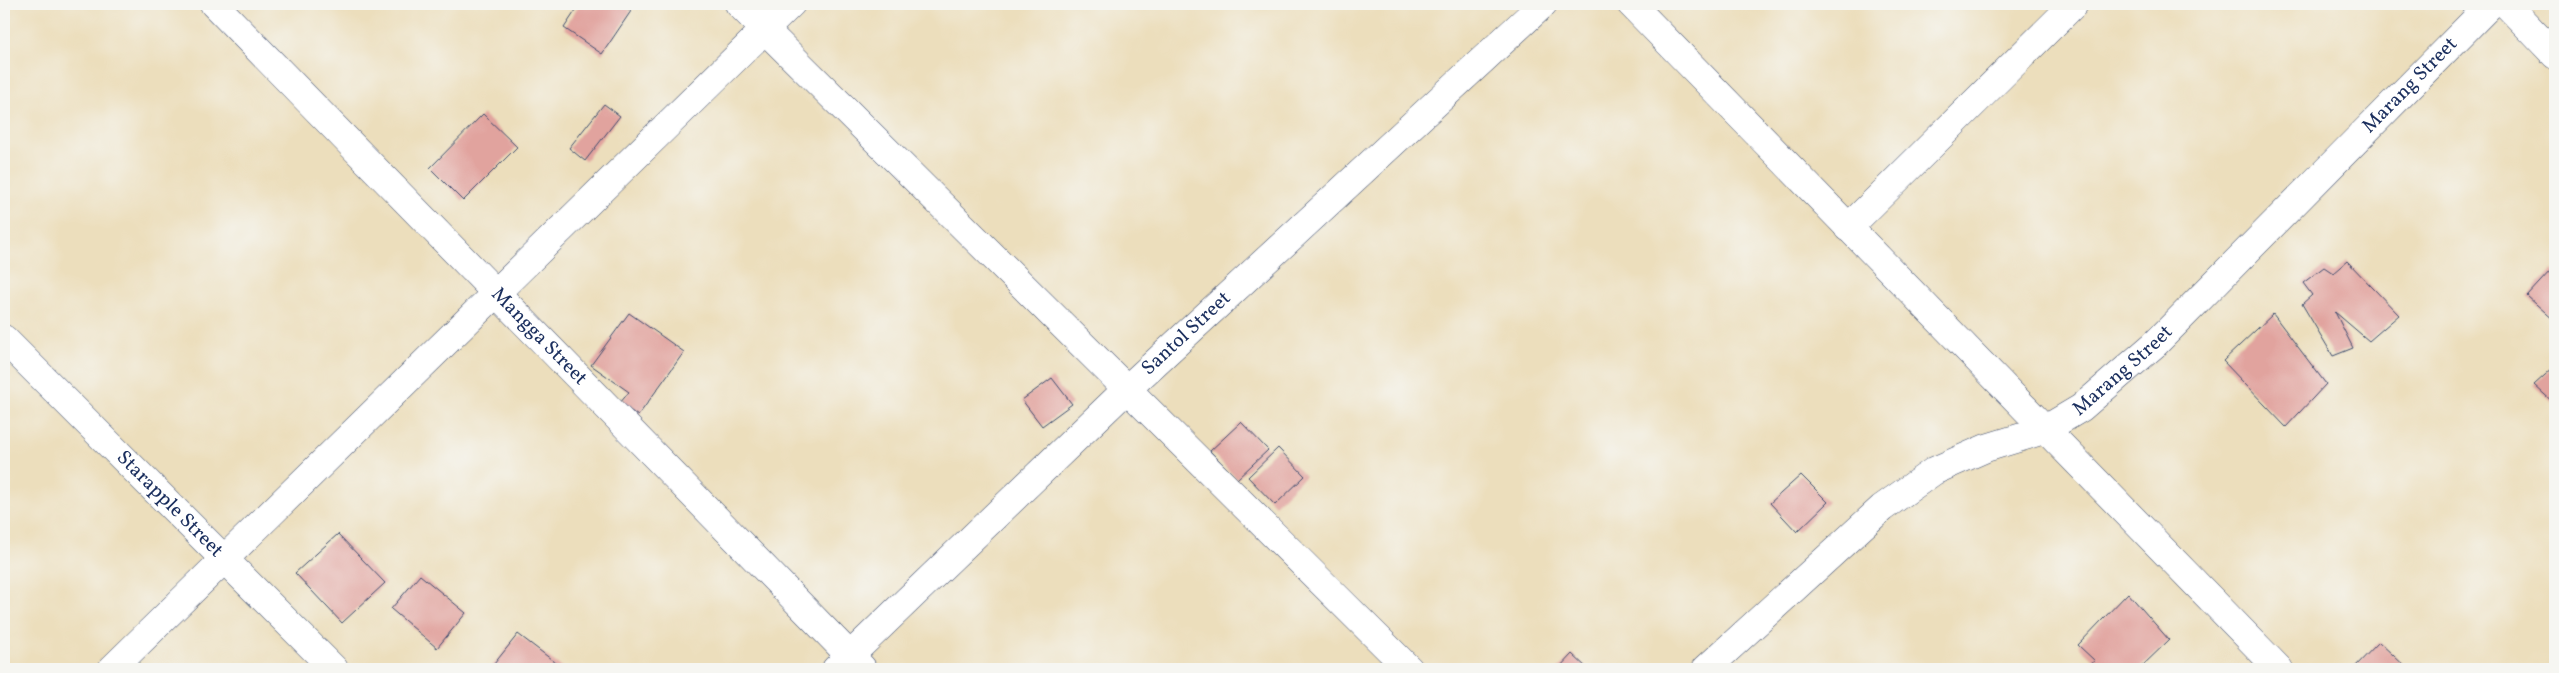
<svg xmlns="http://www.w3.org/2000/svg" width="2559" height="673" viewBox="0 0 2559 673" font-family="Vollkorn,serif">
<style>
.building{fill:#e1a39e}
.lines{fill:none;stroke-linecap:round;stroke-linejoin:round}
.minor-casing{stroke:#3a496c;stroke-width:29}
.trunk-casing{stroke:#3a496c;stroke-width:29}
.minor{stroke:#fff;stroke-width:28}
.trunk{stroke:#fff;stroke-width:28}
.labels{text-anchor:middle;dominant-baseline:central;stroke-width:4;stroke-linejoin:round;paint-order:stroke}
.street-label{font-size:20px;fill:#1b2f5e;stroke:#f6f6f2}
</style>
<rect width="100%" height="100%" fill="#f6f6f2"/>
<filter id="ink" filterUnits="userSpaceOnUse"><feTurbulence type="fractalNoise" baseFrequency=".02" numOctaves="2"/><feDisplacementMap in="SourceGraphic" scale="10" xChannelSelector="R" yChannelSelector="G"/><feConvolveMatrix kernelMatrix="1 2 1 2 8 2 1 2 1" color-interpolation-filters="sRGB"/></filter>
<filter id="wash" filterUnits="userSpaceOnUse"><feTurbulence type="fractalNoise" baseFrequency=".0096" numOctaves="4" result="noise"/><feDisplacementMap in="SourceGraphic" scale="20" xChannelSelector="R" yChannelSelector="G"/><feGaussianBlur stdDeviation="1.12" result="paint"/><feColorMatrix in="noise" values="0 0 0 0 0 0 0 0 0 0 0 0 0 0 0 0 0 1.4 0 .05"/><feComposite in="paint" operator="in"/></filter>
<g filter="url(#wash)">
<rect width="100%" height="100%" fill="#ecdebc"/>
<g id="blocks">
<g class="building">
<path d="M 580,4 L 621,4 L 631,11 L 602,54 L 564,28 Z"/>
<path d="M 604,104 L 620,116 L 585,161 L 569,148 Z"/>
<path d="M 483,114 L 517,147 L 463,201 L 430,168 Z"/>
<path d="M 2347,261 L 2399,315 L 2369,341 L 2335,312 L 2353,348 L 2333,356 L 2302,304 L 2312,295 L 2303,283 L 2324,267 L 2333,273 Z"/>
<path d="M 2551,270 L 2555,274 L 2555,321 L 2527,296 Z"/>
<path d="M 629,313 L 684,352 L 638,416 L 620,403 L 629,392 L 591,365 Z"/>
<path d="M 2273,314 L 2326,384 L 2286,427 L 2223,361 Z"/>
<path d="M 2555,366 L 2555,404 L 2534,385 Z"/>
<path d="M 1052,378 L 1072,404 L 1042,426 L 1022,400 Z"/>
<path d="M 1241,422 L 1268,450 L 1237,479 L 1210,451 Z"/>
<path d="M 1278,448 L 1305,476 L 1275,505 L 1248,477 Z"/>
<path d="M 1801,475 L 1828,502 L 1797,532 L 1770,503 Z"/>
<path d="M 338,534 L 385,583 L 342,623 L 295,573 Z"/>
<path d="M 420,575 L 466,613 L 437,648 L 391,609 Z"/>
<path d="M 2128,593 L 2169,640 L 2139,669 L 2080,669 L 2095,661 L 2078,645 Z"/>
<path d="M 518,634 L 564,669 L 490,669 Z"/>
<path d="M 2379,642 L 2408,669 L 2353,669 Z"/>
<path d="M 1572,654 L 1588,669 L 1558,669 Z"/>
</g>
</g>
</g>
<g filter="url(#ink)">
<use href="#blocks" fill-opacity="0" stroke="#3a496c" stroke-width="1"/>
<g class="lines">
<g class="minor-casing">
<g id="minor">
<path id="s1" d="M 214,4 L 862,668"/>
<path d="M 739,4 L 1409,669"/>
<path d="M 1631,4 L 2279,669"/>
<path d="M 1848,228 L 2074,4"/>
<path id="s2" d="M 4,339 L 334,669"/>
<path d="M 112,669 L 791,4"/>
<path id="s3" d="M 836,669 L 1127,389 L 1543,4"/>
<path id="s4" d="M 1706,669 L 1882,508 L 1934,471 L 1986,448 L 2044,430 L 2081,408 L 2155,344 L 2491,4"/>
</g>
</g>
<g class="trunk-casing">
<path id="trunk" d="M 2506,4 L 2555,55"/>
</g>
<use href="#minor" class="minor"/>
<use href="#trunk" class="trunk"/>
</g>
</g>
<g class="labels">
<g class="street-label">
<text stroke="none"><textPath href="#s4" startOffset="924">Marang Street</textPath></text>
<text stroke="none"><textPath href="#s3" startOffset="485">Santol Street</textPath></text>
<text stroke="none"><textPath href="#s1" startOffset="465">Mangga Street</textPath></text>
<text stroke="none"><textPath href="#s4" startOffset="519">Marang Street</textPath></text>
<text stroke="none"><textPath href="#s2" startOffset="234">Starapple Street</textPath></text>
</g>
</g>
<rect width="2559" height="673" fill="none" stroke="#f6f6f2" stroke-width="20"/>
</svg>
